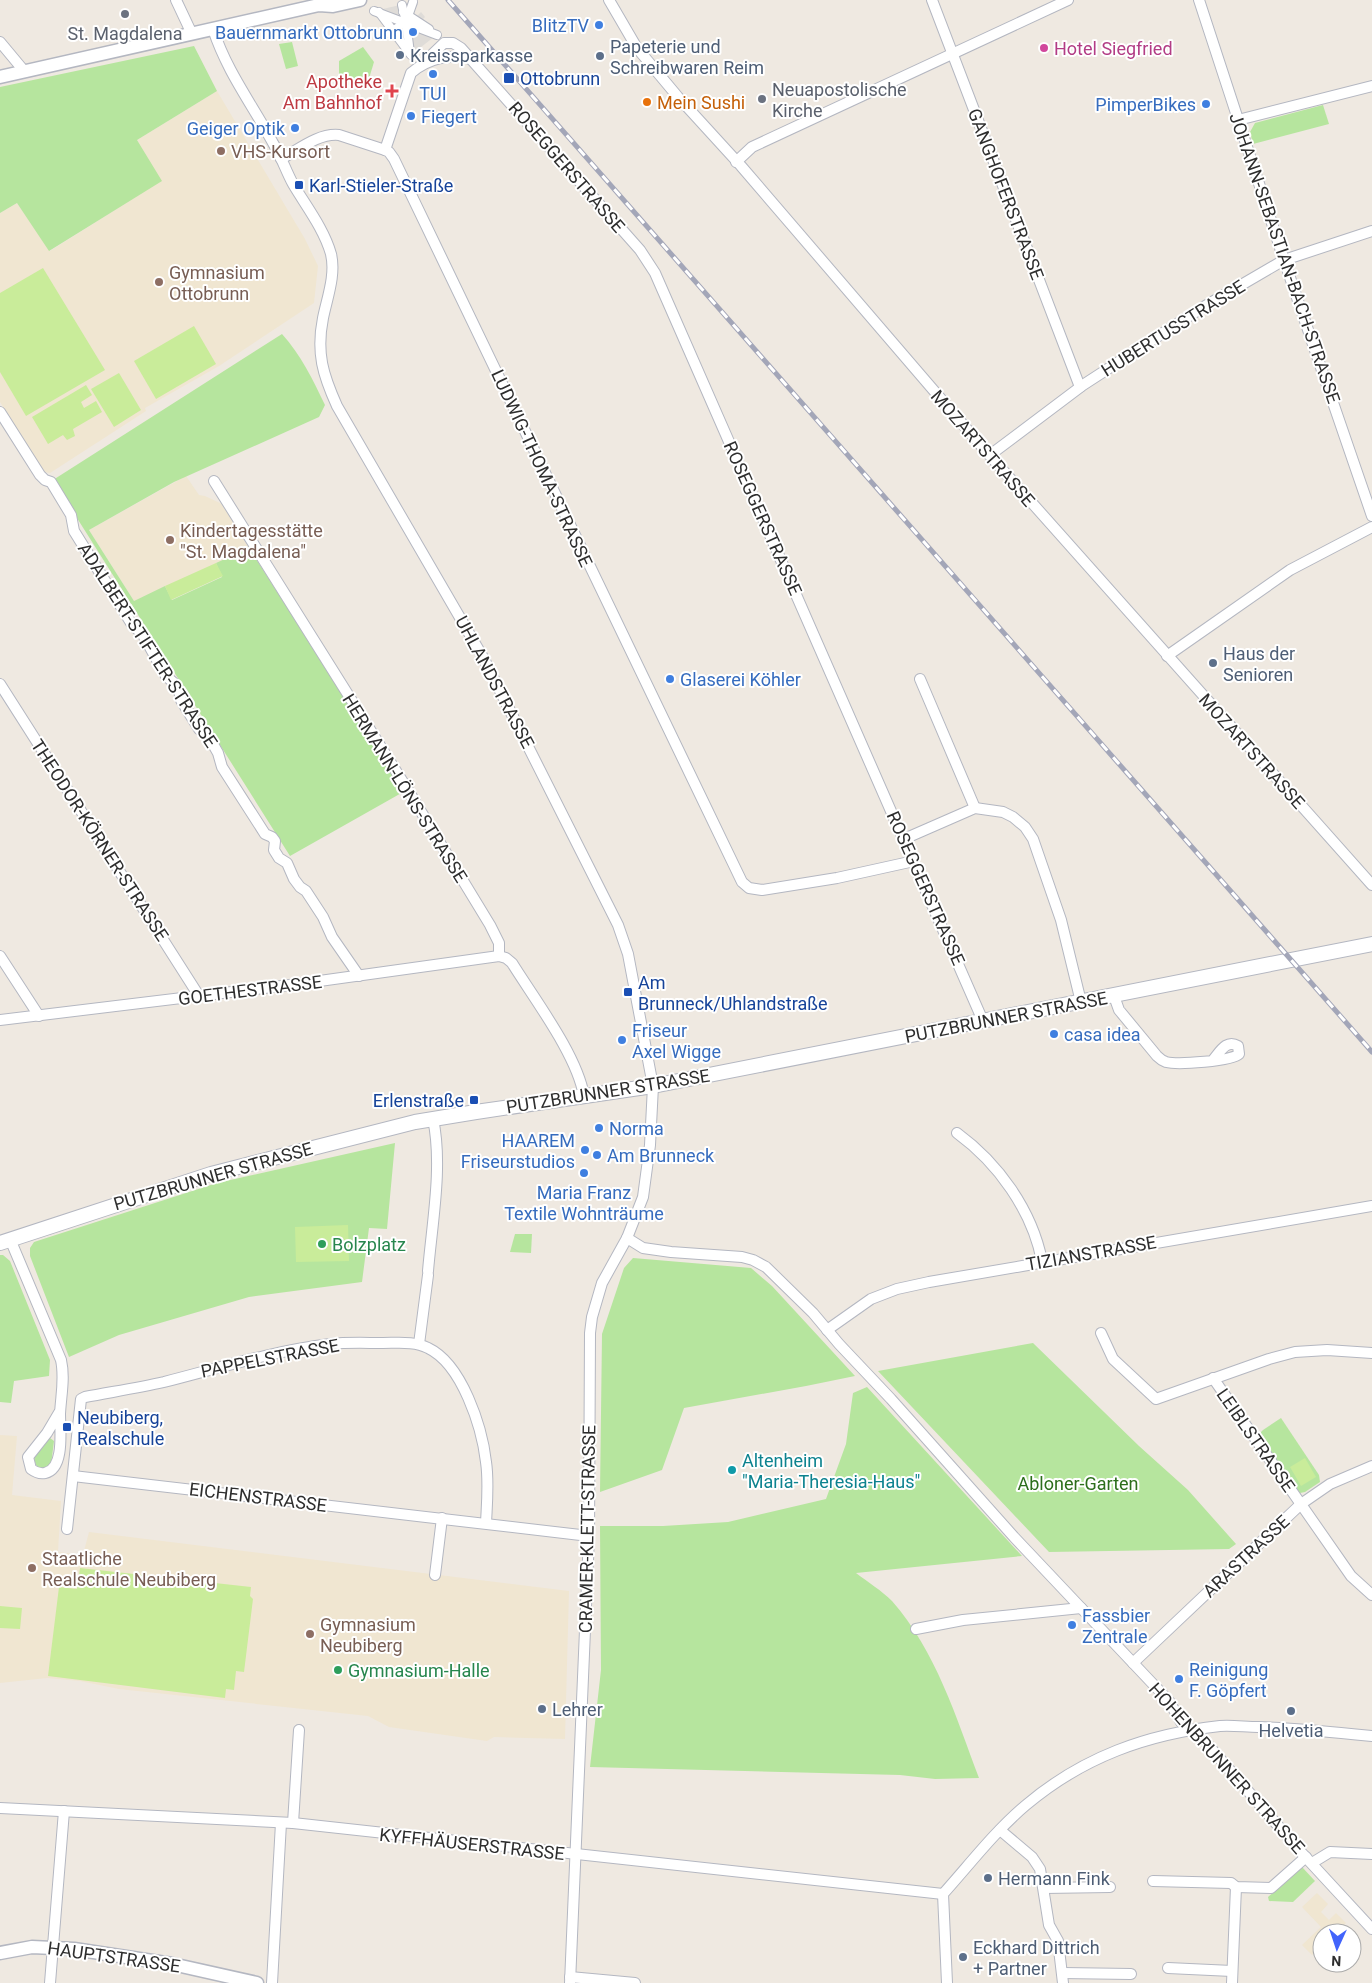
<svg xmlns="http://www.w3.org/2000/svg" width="1372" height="1983" viewBox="0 0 1372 1983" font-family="Roboto,sans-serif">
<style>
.education{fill:#f0e6d1}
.green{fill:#b6e59e}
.pitch{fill:#c9ec9a}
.plaza{fill:#dfdcd8}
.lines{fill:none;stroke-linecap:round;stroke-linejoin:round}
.pedestrian-casing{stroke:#b4b7c1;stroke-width:10}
.minor-casing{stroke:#b4b7c1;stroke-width:12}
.tertiary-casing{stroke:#b4b7c1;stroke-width:15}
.secondary-casing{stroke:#b4b7c1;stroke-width:16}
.pedestrian{stroke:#fff;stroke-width:8}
.minor{stroke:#fff;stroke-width:10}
.tertiary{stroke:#fff;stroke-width:12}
.secondary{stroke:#fff;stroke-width:14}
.rail-casing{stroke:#a3a6b8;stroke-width:5}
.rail{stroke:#fff;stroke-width:3;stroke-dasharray:9;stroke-linecap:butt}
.worship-dot{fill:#6b7280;stroke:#fff;stroke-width:2}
.shop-dot{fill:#3f7fe0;stroke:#fff;stroke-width:2}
.hotel-dot{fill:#d1479c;stroke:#fff;stroke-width:2}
.service-dot{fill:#5c6f8a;stroke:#fff;stroke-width:2}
.transit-dot{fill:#1a4fb4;stroke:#fff;stroke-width:2}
.health-dot{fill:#e0444e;stroke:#fff;stroke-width:2}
.food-dot{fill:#e8710a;stroke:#fff;stroke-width:2}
.education-dot{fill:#8d6e63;stroke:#fff;stroke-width:2}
.leisure-dot{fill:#2e9e5b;stroke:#fff;stroke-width:2}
.culture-dot{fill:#0f9aa8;stroke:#fff;stroke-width:2}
.labels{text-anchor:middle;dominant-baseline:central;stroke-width:4;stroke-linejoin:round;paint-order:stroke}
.shop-label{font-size:18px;fill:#366cbe;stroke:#fff;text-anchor:start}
.worship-label{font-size:18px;fill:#5b616d;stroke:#fff}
.service-label{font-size:18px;fill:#4e5e75;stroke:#fff;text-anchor:start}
.hotel-label{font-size:18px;fill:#b23c85;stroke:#fff;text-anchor:start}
.transit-label{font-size:18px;fill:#164399;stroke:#fff;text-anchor:start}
.health-label{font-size:18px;fill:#be3a42;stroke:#fff;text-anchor:end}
.food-label{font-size:18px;fill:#c56008;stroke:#fff;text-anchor:start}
.education-label{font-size:18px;fill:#785e54;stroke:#fff;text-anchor:start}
.street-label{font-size:18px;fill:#2e2e2e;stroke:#fff}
.leisure-label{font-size:18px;fill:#27864d;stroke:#fff;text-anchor:start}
.culture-label{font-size:18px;fill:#0d838f;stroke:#fff;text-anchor:start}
.park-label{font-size:18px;fill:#2c6e1b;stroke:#fff}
</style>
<rect width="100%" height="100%" fill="#efe9e1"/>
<g class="education">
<path d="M 217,91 L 305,239 L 318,266 L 314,303 L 219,366 L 145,408 L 146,411 L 50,473 L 44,472 L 0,402 L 0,213 L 17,203 L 50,251 L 161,181 L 137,140 Z"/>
<path d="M 186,476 L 199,495 L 205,496 L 222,504 L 249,548 L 217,563 L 223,576 L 165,587 L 134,601 L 89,530 Z"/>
<path d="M 0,1435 L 17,1436 L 12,1495 L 61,1501 L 58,1552 L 83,1555 L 89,1532 L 569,1591 L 565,1739 L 494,1737 L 487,1741 L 389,1727 L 368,1716 L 119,1689 L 80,1681 L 47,1678 L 0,1683 Z"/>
<path d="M 1317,1893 L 1328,1904 L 1321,1912 L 1329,1920 L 1336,1913 L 1346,1923 L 1335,1933 L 1322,1933 L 1322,1946 L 1312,1955 L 1302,1945 L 1321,1927 L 1302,1907 Z"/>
</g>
<g class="green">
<path d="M 292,42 L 298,66 L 286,69 L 279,44 Z"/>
<path d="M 194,46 L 217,91 L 137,140 L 162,181 L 49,251 L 17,203 L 0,213 L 0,87 Z"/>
<path d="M 363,47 L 374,62 L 367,85 L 339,85 L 339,61 Z"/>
<path d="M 1323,105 L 1329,124 L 1253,144 L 1250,132 L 1255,123 Z"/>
<path d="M 282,334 C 301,355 313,380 325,405 L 319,417 L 174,482 L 89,530 L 134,601 L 165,586 L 172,600 L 222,577 L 216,563 L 249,548 L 405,791 L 290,856 L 53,480 Z"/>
<path d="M 395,1143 L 387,1229 L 369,1228 L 362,1282 L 249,1297 L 119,1335 L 69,1357 L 30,1256 L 30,1248 L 34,1242 L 217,1183 Z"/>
<path d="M 515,1234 L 532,1234 L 531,1253 L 510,1252 Z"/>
<path d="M 0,1255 L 3,1255 L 10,1261 L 50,1360 L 49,1376 L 14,1381 L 11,1403 L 0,1402 Z"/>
<path d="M 633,1258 L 751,1268 L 772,1286 L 855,1376 L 806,1386 L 684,1408 L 662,1470 L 600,1492 L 602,1334 L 624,1268 Z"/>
<path d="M 1033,1343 L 1139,1446 L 1188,1490 L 1236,1544 L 1229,1549 L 1049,1552 L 878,1371 Z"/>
<path d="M 867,1387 L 1022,1556 L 856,1573 C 868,1582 882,1591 892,1601 C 936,1651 956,1717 979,1778 L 935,1779 L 900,1775 L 590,1767 L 601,1670 L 600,1526 L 663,1526 L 728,1522 L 826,1499 L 846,1444 L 853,1393 Z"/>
<path d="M 1281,1418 L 1319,1475 L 1320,1482 L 1305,1492 L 1300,1493 L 1261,1439 L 1261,1432 L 1263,1430 Z"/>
<path d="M 50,1438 L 54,1441 L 51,1465 L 41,1469 L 36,1465 L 34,1459 L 37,1452 Z"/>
<path d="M 1302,1867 L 1315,1881 L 1293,1902 L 1269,1901 L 1268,1897 Z"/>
</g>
<g class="pitch">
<path d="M 43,268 L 105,370 L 26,416 L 0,372 L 0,293 Z"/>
<path d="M 194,326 L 216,364 L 156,399 L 134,361 Z"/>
<path d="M 119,373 L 141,410 L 114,427 L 91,389 Z"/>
<path d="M 86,385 L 92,395 L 81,402 L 84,408 L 96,401 L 102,412 L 73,429 L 75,436 L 67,440 L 63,435 L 48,444 L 32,417 Z"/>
<path d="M 216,563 L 223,576 L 171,600 L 165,586 Z"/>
<path d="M 348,1225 L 349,1261 L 296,1262 L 295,1227 Z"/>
<path d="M 1305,1458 L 1316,1477 L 1301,1486 L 1290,1467 Z"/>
<path d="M 80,1568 L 251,1587 L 250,1596 L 253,1599 L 244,1672 L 236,1671 L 234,1690 L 226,1689 L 225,1698 L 48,1676 L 59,1587 L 77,1589 Z"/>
<path d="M 0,1606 L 22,1608 L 20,1629 L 0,1628 Z"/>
</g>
<path class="plaza" d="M 413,2 L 418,4 L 412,14 L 416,17 L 421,12 L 425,17 L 423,19 L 434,31 L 437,30 L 439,33 L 407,58 L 374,11 Z"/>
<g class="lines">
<g class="pedestrian-casing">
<g id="pedestrian">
<path d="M 374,11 L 437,35"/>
<path d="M 379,12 L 411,55"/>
<path d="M 403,12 L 429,29"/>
<path d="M 389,33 L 406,22 L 402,5"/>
<path d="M 410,53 L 406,22 L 413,2"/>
</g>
</g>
<g class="minor-casing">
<g id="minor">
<path d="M 176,0 L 192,34"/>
<path d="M 609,0 L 637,48 L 678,97 L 741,166 L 984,449 L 1372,885"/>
<path d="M 932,0 L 1080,387"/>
<path d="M 1199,0 L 1284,260 L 1372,516"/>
<path d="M 213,29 C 227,72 252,104 273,143 C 281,156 286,171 293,184 C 306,206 324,229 331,254 C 336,275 327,298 323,318 C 316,353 323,375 337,406 L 484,659 L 618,925 L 628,954 L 653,1086 L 650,1145 L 643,1197 L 627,1238 L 602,1283 L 592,1317 L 590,1333 L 589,1536 L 570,1983"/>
<path d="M 0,42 L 25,72"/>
<path d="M 420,66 L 444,43 L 453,43 L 461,48 L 640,250 L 655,273 L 983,1021"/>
<path d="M 1238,120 L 1372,86"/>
<path d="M 385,150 L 411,73 C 427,59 450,53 471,59"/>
<path d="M 281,159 C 298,150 318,133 339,135 L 385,150 L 389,152 L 394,159 L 742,882 L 749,888 L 762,890 L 837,878 L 914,861"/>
<path d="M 736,162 L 752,147 L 1068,0"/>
<path d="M 0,412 L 40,475 L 45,480 L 51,482 L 71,515 L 74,531 L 133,626 L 142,633 L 166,676 L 174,683 L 179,691 L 181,700 L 199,729 L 210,739 L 218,753 L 222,767 L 265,834 L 272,837 L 275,841 L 274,850 L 279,858 L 287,863 L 294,879 L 300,887 L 306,891 L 323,917 L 332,937 L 359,976"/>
<path d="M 990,455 L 1083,385 L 1200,309 L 1284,260 L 1372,231"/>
<path d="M 214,481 L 406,787 L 490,925 L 499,943 L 499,956"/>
<path d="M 1167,656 L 1290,570 L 1372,527"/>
<path d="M 920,679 L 975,808"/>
<path d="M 0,684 L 199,996"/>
<path d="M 904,839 L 975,808 L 1003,812 L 1013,817 L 1025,827 L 1033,839 L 1061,920 L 1081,1002"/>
<path d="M 0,956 L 39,1016"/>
<path d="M 1114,996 L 1119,1010 L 1157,1056 C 1160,1059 1163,1061 1166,1062 C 1178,1065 1232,1061 1239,1054 L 1238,1046 C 1226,1039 1220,1052 1213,1060"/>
<path d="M 0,1020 L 298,984 L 499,956 L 506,958 L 512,963 C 535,1000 577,1055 584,1096"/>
<path d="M 957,1133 C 998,1163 1032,1210 1042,1261"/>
<path d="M 627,1238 L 643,1248 L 671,1252 L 742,1257 L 753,1260 L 766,1267 L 813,1313 L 839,1344 L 891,1399 L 1014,1537 L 1169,1701 L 1181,1722 L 1203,1739 L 1299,1850 L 1372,1929"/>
<path d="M 10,1239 L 61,1360 C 65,1378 61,1395 60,1414 C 60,1429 65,1469 45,1473 C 40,1474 35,1472 31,1469 L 28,1457 L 47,1433 L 60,1411"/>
<path d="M 428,1271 C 432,1223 443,1166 433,1119"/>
<path d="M 827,1330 L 871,1299 L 897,1289 L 929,1282 L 1372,1206"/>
<path d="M 1101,1333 L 1113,1359 L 1156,1399 L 1269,1359 L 1295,1352 L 1327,1350 L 1372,1353"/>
<path d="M 419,1344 L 428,1275"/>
<path d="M 1213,1378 L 1351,1576 L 1372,1595"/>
<path d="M 73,1476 L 589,1536"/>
<path d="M 67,1529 L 81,1399 L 85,1397 C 111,1392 138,1388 164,1382 C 219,1368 273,1351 330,1344 C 348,1342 366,1343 383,1343 C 398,1343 415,1341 428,1348 C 462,1364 482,1427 486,1462 C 489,1482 487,1502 486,1523"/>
<path d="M 435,1575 L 442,1518"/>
<path d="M 916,1629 L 963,1620 L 1081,1608"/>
<path d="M 1133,1663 L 1301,1504 L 1330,1484 L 1372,1466"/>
<path d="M 0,1808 L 293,1823 L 943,1894"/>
<path d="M 293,1823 L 299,1730"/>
<path d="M 1000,1830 L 1032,1857 L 1040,1869 L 1049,1925 L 1058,1941 L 1063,1983"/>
<path d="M 1312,1863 L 1330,1852 L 1372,1854"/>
<path d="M 1153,1881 L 1231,1883 L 1236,1887 L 1271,1888 L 1306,1857"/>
<path d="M 1044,1888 L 1110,1887"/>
<path d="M 1168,1968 L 1232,1971"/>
<path d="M 1062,1973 L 1131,1974"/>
<path d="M 570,1977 L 635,1983"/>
<path d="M 50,1983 L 64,1811"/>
<path d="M 272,1983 L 281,1823"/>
<path d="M 947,1983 L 943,1894 C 970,1864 995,1831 1026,1805 C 1083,1757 1147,1734 1220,1726 C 1232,1725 1246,1727 1258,1727 C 1296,1728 1334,1732 1372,1736"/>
<path d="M 1232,1983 L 1236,1887"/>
</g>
</g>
<g class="tertiary-casing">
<g id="tertiary">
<path d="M 0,77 L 319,5 L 333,6 L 360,0"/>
<path d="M 0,1953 L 32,1947 L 74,1949 L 172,1964 L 257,1983"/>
</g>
</g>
<g class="secondary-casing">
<path id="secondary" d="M 0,1243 L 211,1174 L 415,1122 L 476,1112 L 653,1086 L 1372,944"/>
</g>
<use href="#pedestrian" class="pedestrian"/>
<use href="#minor" class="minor"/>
<use href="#tertiary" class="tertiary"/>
<use href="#secondary" class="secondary"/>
<g class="rail-casing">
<path id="rail" d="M 448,0 L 1372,1052"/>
</g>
<use href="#rail" class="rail"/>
</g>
<g class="worship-dot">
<circle cx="125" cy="14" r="5"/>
<circle cx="762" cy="99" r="5"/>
</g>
<g class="shop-dot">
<circle cx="599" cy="25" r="5"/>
<circle cx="413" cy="32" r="5"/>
<circle cx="433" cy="74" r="5"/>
<circle cx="1206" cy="104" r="5"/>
<circle cx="411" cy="116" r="5"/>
<circle cx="295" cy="128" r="5"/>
<circle cx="670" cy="679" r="5"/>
<circle cx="1054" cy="1034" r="5"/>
<circle cx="622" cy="1040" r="5"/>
<circle cx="599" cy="1128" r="5"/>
<circle cx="585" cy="1150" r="5"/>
<circle cx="597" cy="1155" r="5"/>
<circle cx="584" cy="1173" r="5"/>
<circle cx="1072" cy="1625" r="5"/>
<circle cx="1179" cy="1679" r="5"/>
</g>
<circle class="hotel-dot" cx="1044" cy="48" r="5"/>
<g class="service-dot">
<circle cx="400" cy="55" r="5"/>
<circle cx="600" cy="56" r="5"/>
<circle cx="1213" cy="663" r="5"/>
<circle cx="542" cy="1709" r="5"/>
<circle cx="1291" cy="1711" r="5"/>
<circle cx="988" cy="1878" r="5"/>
<circle cx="963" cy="1957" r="5"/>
</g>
<g class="transit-dot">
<rect x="503" y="72" width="12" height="12" rx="2.5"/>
<rect x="294" y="180" width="10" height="10" rx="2.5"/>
<rect x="623" y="987" width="10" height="10" rx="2.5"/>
<rect x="469" y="1095" width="10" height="10" rx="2.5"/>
<rect x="62" y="1422" width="10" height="10" rx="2.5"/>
</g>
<path class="health-dot" d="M389.5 83.5h5v5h5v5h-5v5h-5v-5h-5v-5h5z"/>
<circle class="food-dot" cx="647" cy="102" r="5"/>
<g class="education-dot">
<circle cx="221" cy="151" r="5"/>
<circle cx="159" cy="282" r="5"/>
<circle cx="170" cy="540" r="5"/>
<circle cx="32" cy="1568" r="5"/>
<circle cx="310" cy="1634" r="5"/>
</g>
<g class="leisure-dot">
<circle cx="322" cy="1244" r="5"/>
<circle cx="338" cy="1670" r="5"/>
</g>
<circle class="culture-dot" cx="732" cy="1470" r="5"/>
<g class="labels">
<g class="shop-label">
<text x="589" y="25" text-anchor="end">BlitzTV</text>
<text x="403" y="32" text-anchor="end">Bauernmarkt Ottobrunn</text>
<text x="433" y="93" text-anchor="middle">TUI</text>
<text x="1196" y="104" text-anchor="end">PimperBikes</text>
<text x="421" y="116">Fiegert</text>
<text x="285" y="128" text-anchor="end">Geiger Optik</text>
<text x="680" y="679">Glaserei Köhler</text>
<text x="632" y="1030">Friseur<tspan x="632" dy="21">Axel Wigge</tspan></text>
<text x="1064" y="1034">casa idea</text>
<text x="609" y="1128">Norma</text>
<text x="575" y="1140" text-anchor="end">HAAREM<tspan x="575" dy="21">Friseurstudios</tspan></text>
<text x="607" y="1155">Am Brunneck</text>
<text x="584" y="1192" text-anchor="middle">Maria Franz<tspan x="584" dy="21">Textile Wohnträume</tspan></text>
<text x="1082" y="1615">Fassbier<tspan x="1082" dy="21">Zentrale</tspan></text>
<text x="1189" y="1669">Reinigung<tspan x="1189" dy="21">F. Göpfert</tspan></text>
</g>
<g class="worship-label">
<text x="125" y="33">St. Magdalena</text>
<text x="772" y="89" text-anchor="start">Neuapostolische<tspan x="772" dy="21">Kirche</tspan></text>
</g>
<g class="service-label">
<text x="610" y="46">Papeterie und<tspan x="610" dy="21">Schreibwaren Reim</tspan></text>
<text x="410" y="55">Kreissparkasse</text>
<text x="1223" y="653">Haus der<tspan x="1223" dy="21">Senioren</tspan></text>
<text x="552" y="1709">Lehrer</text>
<text x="1291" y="1730" text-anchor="middle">Helvetia</text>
<text x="998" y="1878">Hermann Fink</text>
<text x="973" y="1947">Eckhard Dittrich<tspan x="973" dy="21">+ Partner</tspan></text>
</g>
<g class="hotel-label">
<text x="1054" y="48">Hotel Siegfried</text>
</g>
<g class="transit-label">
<text x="520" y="78">Ottobrunn</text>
<text x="309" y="185">Karl-Stieler-Straße</text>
<text x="638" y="982">Am<tspan x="638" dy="21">Brunneck/Uhlandstraße</tspan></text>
<text x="464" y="1100" text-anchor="end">Erlenstraße</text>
<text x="77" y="1417">Neubiberg,<tspan x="77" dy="21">Realschule</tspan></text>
</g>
<g class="health-label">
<text x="382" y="81">Apotheke<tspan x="382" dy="21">Am Bahnhof</tspan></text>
</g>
<g class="food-label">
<text x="657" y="102">Mein Sushi</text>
</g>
<g class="education-label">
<text x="231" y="151">VHS-Kursort</text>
<text x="169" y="272">Gymnasium<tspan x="169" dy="21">Ottobrunn</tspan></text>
<text x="180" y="530">Kindertagesstätte<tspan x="180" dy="21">"St. Magdalena"</tspan></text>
<text x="42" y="1558">Staatliche<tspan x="42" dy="21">Realschule Neubiberg</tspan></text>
<text x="320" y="1624">Gymnasium<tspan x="320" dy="21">Neubiberg</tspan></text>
</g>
<g class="street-label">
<text transform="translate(567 167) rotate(49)">ROSEGGERSTRASSE</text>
<text transform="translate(1006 194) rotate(69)">GANGHOFERSTRASSE</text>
<text transform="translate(1285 258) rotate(71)">JOHANN-SEBASTIAN-BACH-STRASSE</text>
<text transform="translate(1173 328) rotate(-32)">HUBERTUSSTRASSE</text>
<text transform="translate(983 448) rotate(49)">MOZARTSTRASSE</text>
<text transform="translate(542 468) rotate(65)">LUDWIG-THOMA-STRASSE</text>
<text transform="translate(763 518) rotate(66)">ROSEGGERSTRASSE</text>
<text transform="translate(148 645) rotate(57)">ADALBERT-STIFTER-STRASSE</text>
<text transform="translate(495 682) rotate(62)">UHLANDSTRASSE</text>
<text transform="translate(1252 751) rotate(48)">MOZARTSTRASSE</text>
<text transform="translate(405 788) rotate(58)">HERMANN-LÖNS-STRASSE</text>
<text transform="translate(100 840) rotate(57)">THEODOR-KÖRNER-STRASSE</text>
<text transform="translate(926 888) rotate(66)">ROSEGGERSTRASSE</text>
<text transform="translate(250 990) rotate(-7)">GOETHESTRASSE</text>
<text transform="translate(1006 1017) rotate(-11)">PUTZBRUNNER STRASSE</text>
<text transform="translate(608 1091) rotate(-9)">PUTZBRUNNER STRASSE</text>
<text transform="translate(213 1176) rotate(-16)">PUTZBRUNNER STRASSE</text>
<text transform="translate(1091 1253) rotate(-10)">TIZIANSTRASSE</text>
<text transform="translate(270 1358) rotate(-11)">PAPPELSTRASSE</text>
<text transform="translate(1256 1440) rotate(55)">LEIBLSTRASSE</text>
<text transform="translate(258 1497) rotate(7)">EICHENSTRASSE</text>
<text transform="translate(587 1529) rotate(-89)">CRAMER-KLETT-STRASSE</text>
<text transform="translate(1246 1556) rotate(-43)">ARASTRASSE</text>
<text transform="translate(1227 1768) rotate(48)">HOHENBRUNNER STRASSE</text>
<text transform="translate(472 1844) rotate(6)">KYFFHÄUSERSTRASSE</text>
<text transform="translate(114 1957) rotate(8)">HAUPTSTRASSE</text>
</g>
<g class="leisure-label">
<text x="332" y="1244">Bolzplatz</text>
<text x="348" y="1670">Gymnasium-Halle</text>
</g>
<g class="culture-label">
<text x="742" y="1460">Altenheim<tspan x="742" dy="21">"Maria-Theresia-Haus"</tspan></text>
</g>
<g class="park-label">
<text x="1078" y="1483">Abloner-Garten</text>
</g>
</g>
<g transform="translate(1337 1948) rotate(183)"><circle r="24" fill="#ffffff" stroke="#ababab"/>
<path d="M0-4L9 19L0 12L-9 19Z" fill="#4264fb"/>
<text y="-8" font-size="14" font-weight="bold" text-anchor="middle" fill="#2e2e2e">N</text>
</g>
</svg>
